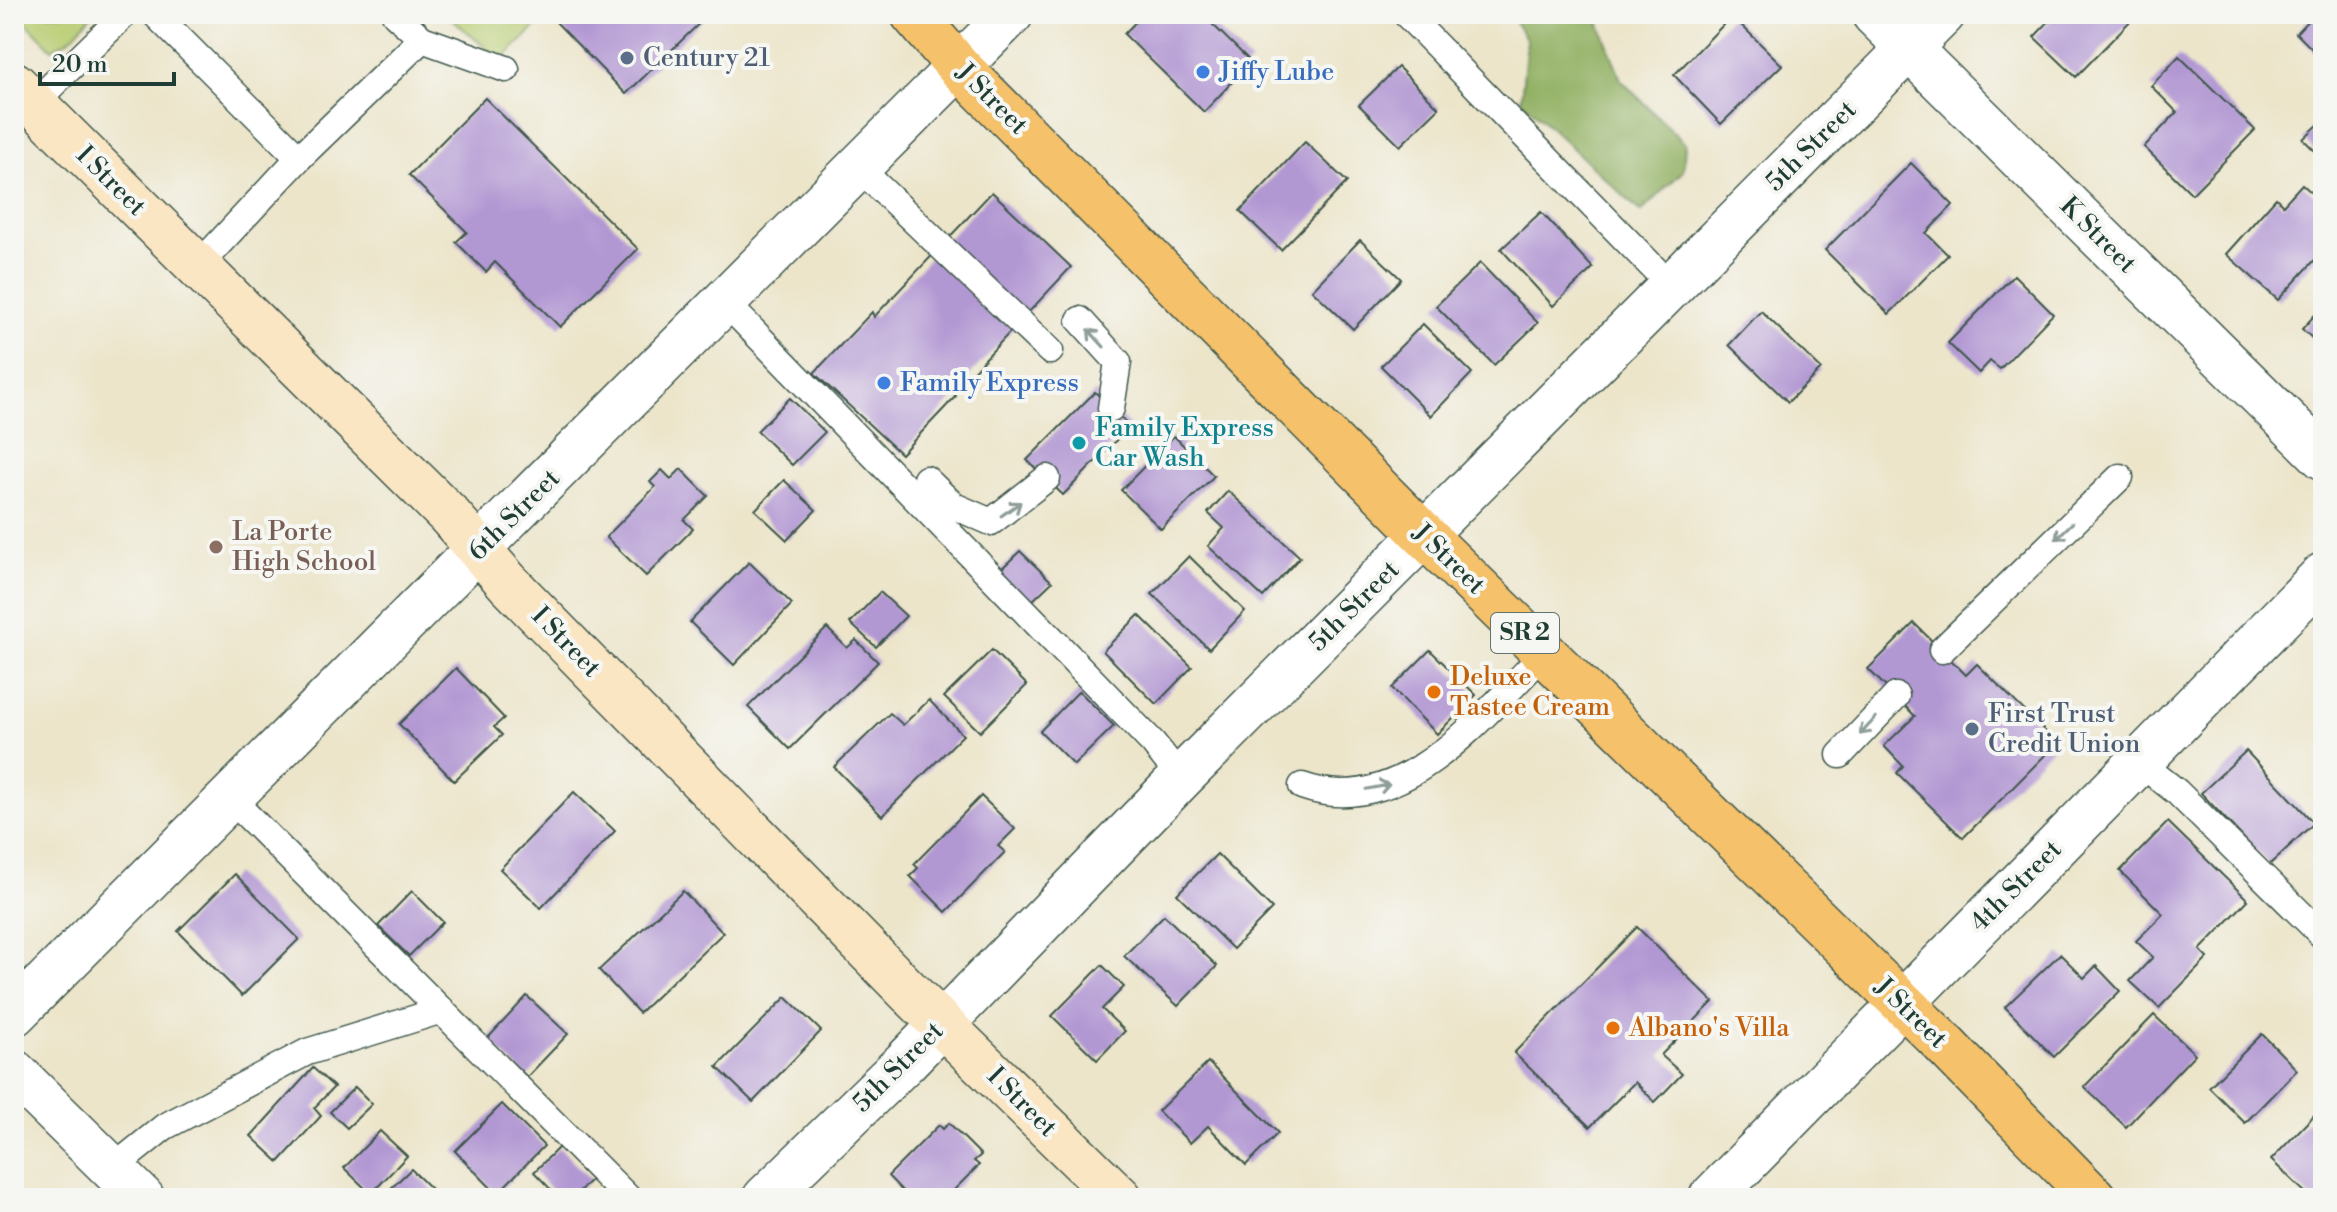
<svg xmlns="http://www.w3.org/2000/svg" width="2337" height="1212" viewBox="0 0 2337 1212" font-family="'Libre Bodoni',serif">
<style>
.green{fill:#b7cc70;stroke:#6b8452;stroke-width:2}
.forest{fill:#91b062;stroke:#58764b;stroke-width:2}
.building{fill:#b298d3}
.lines{fill:none;stroke-linecap:round;stroke-linejoin:round}
.lane-casing{stroke:#3e564a;stroke-width:29}
.street-casing{stroke:#3e564a;stroke-width:47}
.secondary-casing{stroke:#3e564a;stroke-width:47}
.primary-casing{stroke:#3e564a;stroke-width:47}
.lane{stroke:#fff;stroke-width:26}
.street{stroke:#fff;stroke-width:44}
.secondary{stroke:#fbe6c4;stroke-width:44}
.primary{stroke:#f5c16b;stroke-width:44}
.oneway{stroke:#8f9e9a}
.service-dot{fill:#5c6f8a;stroke:#f6f6f2;stroke-width:3}
.shop-dot{fill:#3f7fe0;stroke:#f6f6f2;stroke-width:3}
.culture-dot{fill:#0f9aa8;stroke:#f6f6f2;stroke-width:3}
.education-dot{fill:#8d6e63;stroke:#f6f6f2;stroke-width:3}
.food-dot{fill:#e8710a;stroke:#f6f6f2;stroke-width:3}
.labels{text-anchor:middle;dominant-baseline:central;stroke-width:8;stroke-linejoin:round;paint-order:stroke}
.shield{fill:#f6f6f2;stroke:#60746d;stroke-width:2}
.shield-label{font-size:24px;font-weight:bold;fill:#1f3d34}
.service-label{font-size:26px;fill:#4e5e75;stroke:#f6f6f2;text-anchor:start}
.shop-label{font-size:26px;fill:#366cbe;stroke:#f6f6f2;text-anchor:start}
.street-label{font-size:26px;fill:#1f3d34;stroke:#f6f6f2}
.culture-label{font-size:26px;fill:#0d838f;stroke:#f6f6f2;text-anchor:start}
.education-label{font-size:26px;fill:#785e54;stroke:#f6f6f2;text-anchor:start}
.food-label{font-size:26px;fill:#c56008;stroke:#f6f6f2;text-anchor:start}
</style>
<rect width="100%" height="100%" fill="#f6f6f2"/>
<filter id="ink" filterUnits="userSpaceOnUse"><feTurbulence type="fractalNoise" baseFrequency=".0125" numOctaves="2"/><feDisplacementMap in="SourceGraphic" scale="16" xChannelSelector="R" yChannelSelector="G"/><feConvolveMatrix kernelMatrix="1 2 1 2 8 2 1 2 1" color-interpolation-filters="sRGB"/></filter>
<filter id="wash" filterUnits="userSpaceOnUse"><feTurbulence type="fractalNoise" baseFrequency=".006" numOctaves="4" result="noise"/><feDisplacementMap in="SourceGraphic" scale="32" xChannelSelector="R" yChannelSelector="G"/><feGaussianBlur stdDeviation="1.8" result="paint"/><feColorMatrix in="noise" values="0 0 0 0 0 0 0 0 0 0 0 0 0 0 0 0 0 1.4 0 .05"/><feComposite in="paint" operator="in"/></filter>
<g filter="url(#wash)">
<rect width="100%" height="100%" fill="#ece5ca"/>
<g class="green">
<path d="M 18,14 L 93,14 L 69,40 L 52,49 Z"/>
<path d="M 446,14 L 549,14 L 501,61 Z"/>
</g>
<path class="forest" d="M 1510,14 L 1596,14 L 1621,80 L 1685,144 L 1683,171 L 1641,212 L 1521,100 L 1527,40 Z"/>
<g id="blocks">
<g class="building">
<path d="M 562,14 L 709,14 L 626,94 L 555,21 Z"/>
<path d="M 1143,14 L 1202,14 L 1251,62 L 1204,112 L 1124,34 Z"/>
<path d="M 2056,14 L 2137,14 L 2076,77 L 2034,37 Z"/>
<path d="M 2314,14 L 2323,14 L 2323,60 L 2296,33 Z"/>
<path d="M 1732,16 L 1782,65 L 1721,124 L 1674,75 Z"/>
<path d="M 2179,56 L 2255,130 L 2192,194 L 2144,147 L 2177,112 L 2151,86 Z"/>
<path d="M 1398,67 L 1439,108 L 1400,146 L 1359,105 Z"/>
<path d="M 485,98 L 638,249 L 560,327 L 495,262 L 486,272 L 456,242 L 467,232 L 409,175 Z"/>
<path d="M 2323,120 L 2323,159 L 2303,139 Z"/>
<path d="M 1305,142 L 1347,182 L 1281,250 L 1240,211 Z"/>
<path d="M 1911,163 L 1953,205 L 1926,233 L 1948,255 L 1889,314 L 1825,250 Z"/>
<path d="M 2302,184 L 2323,203 L 2323,251 L 2278,300 L 2226,254 L 2276,198 L 2283,205 Z"/>
<path d="M 992,192 L 1071,267 L 953,393 L 956,396 L 901,454 L 814,373 L 872,312 L 874,317 Z"/>
<path d="M 1541,212 L 1593,268 L 1553,306 L 1501,249 Z"/>
<path d="M 1360,240 L 1401,279 L 1353,329 L 1312,290 Z"/>
<path d="M 1480,263 L 1538,323 L 1494,365 L 1436,306 Z"/>
<path d="M 2014,275 L 2053,314 L 2000,369 L 1990,361 L 1979,373 L 1948,343 Z"/>
<path d="M 2323,306 L 2323,348 L 2302,329 Z"/>
<path d="M 1761,311 L 1821,369 L 1788,402 L 1729,345 Z"/>
<path d="M 1423,324 L 1472,373 L 1431,416 L 1381,366 Z"/>
<path d="M 1095,392 L 1130,426 L 1063,495 L 1027,460 Z"/>
<path d="M 790,398 L 825,432 L 792,465 L 757,431 Z"/>
<path d="M 1174,436 L 1214,476 L 1161,529 L 1121,490 Z"/>
<path d="M 681,469 L 708,496 L 684,520 L 693,529 L 646,576 L 606,537 L 655,487 L 650,482 L 662,470 L 671,479 Z"/>
<path d="M 784,480 L 816,510 L 787,540 L 755,510 Z"/>
<path d="M 1228,491 L 1300,557 L 1263,597 L 1208,546 L 1224,528 L 1208,513 Z"/>
<path d="M 1020,551 L 1052,582 L 1029,604 L 997,573 Z"/>
<path d="M 1189,556 L 1245,611 L 1209,649 L 1152,594 Z"/>
<path d="M 749,562 L 792,604 L 734,665 L 690,622 Z"/>
<path d="M 880,592 L 906,616 L 876,647 L 850,623 Z"/>
<path d="M 1139,615 L 1192,667 L 1156,704 L 1103,651 Z"/>
<path d="M 1914,623 L 1966,675 L 1977,664 L 2057,743 L 1963,838 L 1897,773 L 1903,766 L 1884,746 L 1915,716 L 1868,669 Z"/>
<path d="M 827,628 L 847,648 L 856,640 L 878,662 L 790,749 L 748,707 Z"/>
<path d="M 992,650 L 1027,685 L 980,732 L 944,697 Z"/>
<path d="M 1430,650 L 1476,695 L 1437,734 L 1392,688 Z"/>
<path d="M 456,668 L 504,718 L 494,727 L 502,735 L 454,781 L 399,724 Z"/>
<path d="M 1079,691 L 1114,726 L 1074,765 L 1040,731 Z"/>
<path d="M 929,700 L 963,735 L 882,816 L 834,767 L 890,713 L 903,725 Z"/>
<path d="M 2246,751 L 2314,823 L 2269,865 L 2201,793 Z"/>
<path d="M 574,792 L 615,831 L 541,908 L 500,869 Z"/>
<path d="M 981,796 L 1015,829 L 998,846 L 1005,852 L 946,912 L 910,876 L 918,868 L 914,864 Z"/>
<path d="M 2168,822 L 2248,900 L 2200,950 L 2208,958 L 2159,1008 L 2130,981 L 2153,957 L 2136,941 L 2163,914 L 2120,871 Z"/>
<path d="M 1217,854 L 1272,909 L 1233,949 L 1177,894 Z"/>
<path d="M 235,874 L 299,939 L 242,996 L 178,931 Z"/>
<path d="M 412,891 L 443,922 L 409,956 L 378,926 Z"/>
<path d="M 683,891 L 723,933 L 639,1013 L 599,970 Z"/>
<path d="M 1164,915 L 1217,966 L 1178,1006 L 1124,956 Z"/>
<path d="M 1637,927 L 1713,1002 L 1661,1055 L 1682,1074 L 1655,1102 L 1635,1082 L 1590,1127 L 1514,1053 Z"/>
<path d="M 2060,954 L 2084,978 L 2096,966 L 2120,991 L 2054,1057 L 2005,1007 Z"/>
<path d="M 1102,965 L 1124,987 L 1102,1009 L 1125,1031 L 1097,1060 L 1052,1016 Z"/>
<path d="M 527,996 L 568,1034 L 527,1077 L 487,1039 Z"/>
<path d="M 786,997 L 821,1031 L 753,1102 L 717,1067 Z"/>
<path d="M 2154,1015 L 2195,1054 L 2126,1127 L 2084,1087 Z"/>
<path d="M 2262,1034 L 2297,1070 L 2245,1123 L 2209,1087 Z"/>
<path d="M 1208,1062 L 1278,1133 L 1246,1165 L 1208,1126 L 1190,1143 L 1158,1111 Z"/>
<path d="M 313,1068 L 334,1087 L 314,1108 L 321,1116 L 279,1162 L 251,1136 Z"/>
<path d="M 355,1087 L 372,1104 L 347,1128 L 330,1112 Z"/>
<path d="M 502,1104 L 544,1146 L 497,1194 L 455,1151 Z"/>
<path d="M 2323,1106 L 2323,1198 L 2311,1198 L 2271,1160 Z"/>
<path d="M 949,1123 L 981,1155 L 974,1161 L 979,1165 L 946,1198 L 909,1198 L 888,1176 L 939,1125 L 943,1129 Z"/>
<path d="M 380,1131 L 407,1156 L 371,1194 L 344,1168 Z"/>
<path d="M 559,1147 L 591,1180 L 572,1198 L 559,1198 L 534,1172 Z"/>
<path d="M 411,1169 L 440,1198 L 381,1198 Z"/>
</g>
</g>
</g>
<g filter="url(#ink)">
<use href="#blocks" fill-opacity="0" stroke="#3e564a" stroke-width="2"/>
<g class="lines">
<g class="lane-casing">
<g id="lane">
<path d="M 155,14 L 299,158"/>
<path d="M 395,14 L 422,39 L 506,69"/>
<path d="M 1406,14 L 1672,287"/>
<path d="M 33,104 L 125,14"/>
<path d="M 858,167 L 1050,351"/>
<path d="M 197,267 L 299,158 L 422,39"/>
<path d="M 725,302 L 1153,743 L 1181,778"/>
<path d="M 1080,320 L 1118,362 L 1111,408"/>
<path d="M 926,479 L 954,506 L 991,522 L 1047,478"/>
<path d="M 1942,650 L 2120,477"/>
<path d="M 1840,755 L 1896,696"/>
<path d="M 2139,762 L 2177,792 L 2323,936"/>
<path d="M 1302,786 C 1402,822 1483,714 1545,653"/>
<path d="M 230,798 L 628,1198"/>
<path d="M 112,1169 L 164,1127 L 307,1052 L 442,1010"/>
</g>
</g>
<g class="street-casing">
<g id="street">
<path d="M 1874,14 L 2323,457"/>
<path d="M 14,1014 L 1011,14"/>
<path d="M 14,1072 L 142,1198"/>
<path d="M 765,1198 L 905,1062 L 1181,778 L 1943,14"/>
<path d="M 1711,1198 L 2323,575"/>
</g>
</g>
<g class="secondary-casing">
<path id="secondary" d="M 14,84 L 448,514 L 509,584 L 910,993 L 1120,1198"/>
</g>
<g class="primary-casing">
<path id="primary" d="M 913,14 L 958,66 L 1425,536 L 1937,1037 L 2094,1198"/>
</g>
<use href="#lane" class="lane"/>
<use href="#street" class="street"/>
<use href="#secondary" class="secondary"/>
<use href="#primary" class="primary"/>
</g>
<defs><path id="oneway-shaft" d="M-6 0H5M1.5-3L5.5 0L1.5 3" fill="none" stroke-width="1.6" stroke-linecap="round" stroke-linejoin="round" transform="scale(2)"/></defs>
<g class="oneway">
<use href="#oneway-shaft" transform="translate(1096 338) rotate(-132)"/>
<use href="#oneway-shaft" transform="translate(1011 509) rotate(-35)"/>
<use href="#oneway-shaft" transform="translate(2064 531) rotate(136)"/>
<use href="#oneway-shaft" transform="translate(1868 726) rotate(133)"/>
<use href="#oneway-shaft" transform="translate(1378 787) rotate(-11)"/>
</g>
</g>
<g class="service-dot">
<circle cx="627" cy="58" r="8"/>
<circle cx="1972" cy="729" r="8"/>
</g>
<g class="shop-dot">
<circle cx="1203" cy="72" r="8"/>
<circle cx="884" cy="383" r="8"/>
</g>
<circle class="culture-dot" cx="1079" cy="443" r="8"/>
<circle class="education-dot" cx="216" cy="547" r="8"/>
<g class="food-dot">
<circle cx="1434" cy="692" r="8"/>
<circle cx="1613" cy="1028" r="8"/>
</g>
<g class="labels">
<rect class="shield" x="1491" y="613" width="68" height="40" rx="6"/>
<g class="shield-label">
<text x="1525" y="633">SR 2</text>
</g>
<g class="service-label">
<text x="643" y="58">Century 21</text>
<text x="1988" y="714">First Trust<tspan x="1988" dy="30">Credit Union</tspan></text>
</g>
<g class="shop-label">
<text x="1219" y="72">Jiffy Lube</text>
<text x="900" y="383">Family Express</text>
</g>
<g class="street-label">
<text transform="translate(992 99) rotate(45)">J Street</text>
<text transform="translate(1811 146) rotate(-45)">5th Street</text>
<text transform="translate(111 181) rotate(45)">I Street</text>
<text transform="translate(2098 235) rotate(45)">K Street</text>
<text transform="translate(514 515) rotate(-45)">6th Street</text>
<text transform="translate(1449 559) rotate(44)">J Street</text>
<text transform="translate(1354 606) rotate(-45)">5th Street</text>
<text transform="translate(566 642) rotate(46)">I Street</text>
<text transform="translate(2016 886) rotate(-45)">4th Street</text>
<text transform="translate(1911 1013) rotate(44)">J Street</text>
<text transform="translate(898 1067) rotate(-45)">5th Street</text>
<text transform="translate(1022 1102) rotate(45)">I Street</text>
</g>
<g class="culture-label">
<text x="1095" y="428">Family Express<tspan x="1095" dy="30">Car Wash</tspan></text>
</g>
<g class="education-label">
<text x="232" y="532">La Porte<tspan x="232" dy="30">High School</tspan></text>
</g>
<g class="food-label">
<text x="1450" y="677">Deluxe<tspan x="1450" dy="30">Tastee Cream</tspan></text>
<text x="1629" y="1028">Albano's Villa</text>
</g>
</g>
<rect width="2337" height="1212" fill="none" stroke="#f6f6f2" stroke-width="48"/>
<path d="M40 72v12h134v-12" fill="none" stroke="#1f3d34" stroke-width="4"/>
<text x="52" y="72" font-size="24" fill="#1f3d34" stroke="#f6f6f2" stroke-width="6" paint-order="stroke">20 m</text>
</svg>
